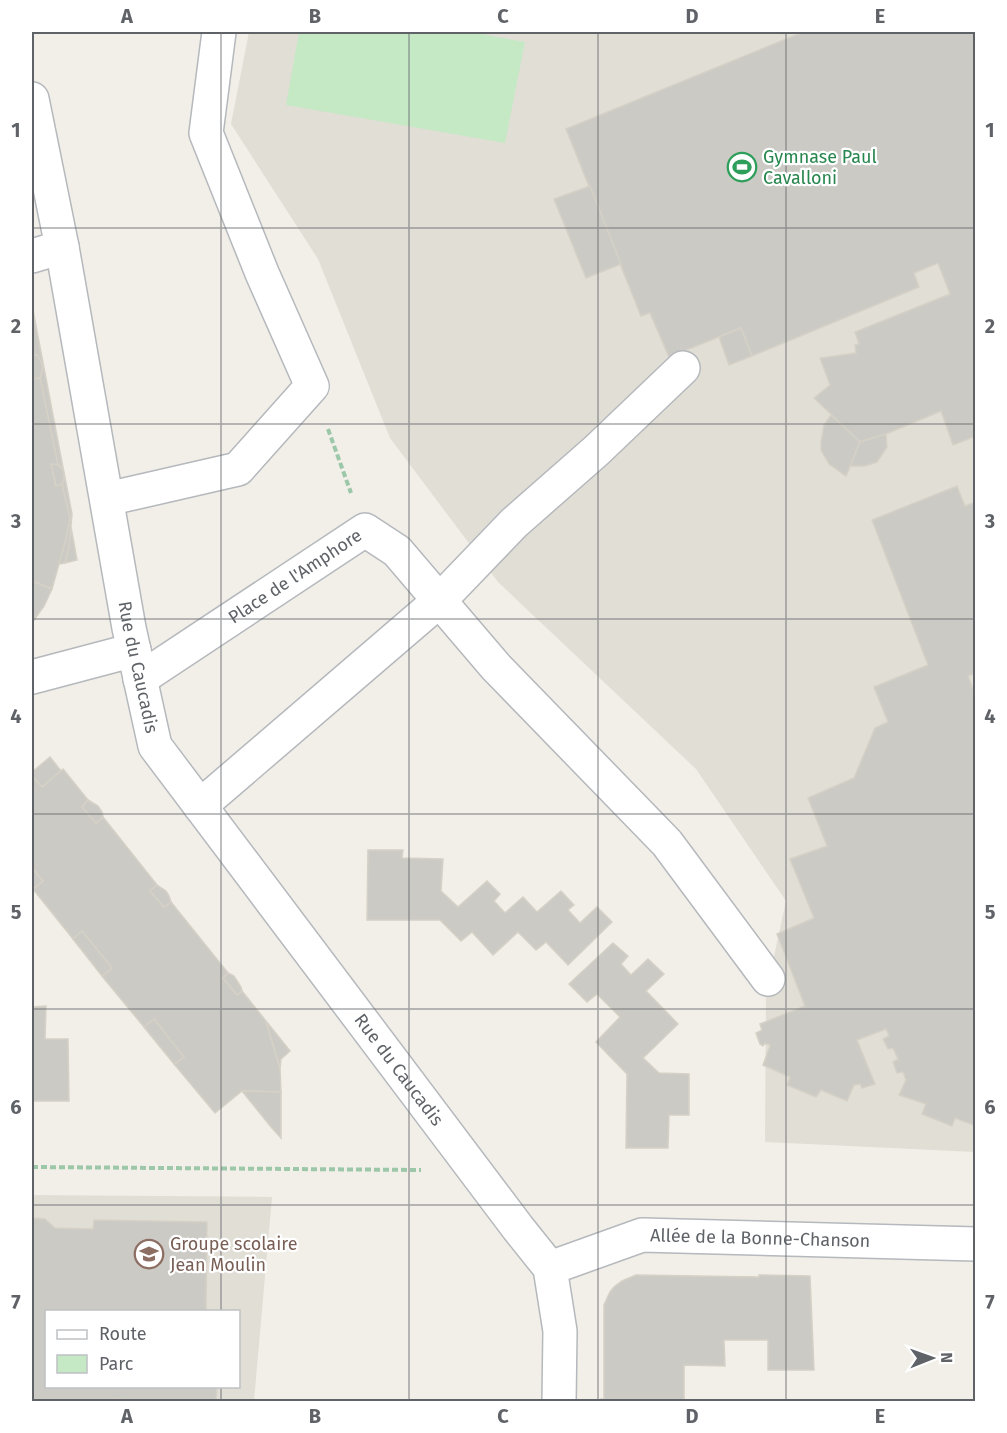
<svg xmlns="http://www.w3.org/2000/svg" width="1007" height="1433" viewBox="0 0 1007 1433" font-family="'Fira Sans',sans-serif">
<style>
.education{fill:#e1ded6;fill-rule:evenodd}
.green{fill:#c5e8c5}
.building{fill:#cccac5;stroke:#d6d1c6;stroke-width:1.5}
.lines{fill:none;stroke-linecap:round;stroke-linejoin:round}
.minor-casing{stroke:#b5b8bc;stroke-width:36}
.path{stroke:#9cc7a9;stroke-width:4;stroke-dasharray:6 3;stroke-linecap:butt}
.minor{stroke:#fff;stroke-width:33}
.grid{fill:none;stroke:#5f6368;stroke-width:1.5;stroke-opacity:0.55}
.labels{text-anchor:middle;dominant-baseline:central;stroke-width:4.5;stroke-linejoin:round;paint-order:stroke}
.leisure-label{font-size:18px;fill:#27864d;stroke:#fff;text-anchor:start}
.street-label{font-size:18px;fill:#5f6368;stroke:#fff}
.education-label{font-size:18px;fill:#785e54;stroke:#fff;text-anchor:start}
.neatline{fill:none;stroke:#5f6368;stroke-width:2}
.grid-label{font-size:20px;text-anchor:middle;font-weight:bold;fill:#5f6368}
</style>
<rect width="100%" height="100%" fill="#f1efe8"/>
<g class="education">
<path d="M 249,32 L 975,32 L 975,1152 L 765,1142 L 766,993 L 786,901 L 696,769 L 498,582 L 390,438 L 318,259 L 231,124 Z"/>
<path d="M 32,1195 L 272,1197 L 254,1401 L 32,1402 ZM 46,1312 L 238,1312 L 238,1386 L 46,1386 Z"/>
</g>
<path class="green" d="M 299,32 L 470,32 L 525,42 L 505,143 L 286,105 Z"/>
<g class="building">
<path d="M 803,32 L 975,32 L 976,436 L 953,445 L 941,411 L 886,434 L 860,442 L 814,398 L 830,385 L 820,358 L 856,353 L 855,345 L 859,344 L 855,332 L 950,294 L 938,263 L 914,273 L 919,287 L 752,356 L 741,328 L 669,357 L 650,313 L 641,316 L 566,129 Z"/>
<path d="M 590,186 L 621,264 L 586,278 L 554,199 Z"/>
<path d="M 32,305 L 60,452 L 72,514 L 69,548 L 65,563 L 58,564 L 66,539 L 70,518 L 62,484 L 64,479 L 64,473 L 58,465 L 40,378 L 43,367 L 37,355 L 33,355 L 32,346 Z"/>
<path d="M 741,328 L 752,356 L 729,365 L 719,337 Z"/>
<path d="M 32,355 L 37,355 L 41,362 L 43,367 L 40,378 L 32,379 Z"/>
<path d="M 32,375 L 32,379 L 40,378 L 58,465 L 51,464 L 56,486 L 62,484 L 70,518 L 66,539 L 52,589 L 32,581 Z"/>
<path d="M 831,415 L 860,442 L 846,476 L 829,464 L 821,450 L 821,442 L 824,425 Z"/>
<path d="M 886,434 L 887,447 L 877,462 L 865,466 L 850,466 L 860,442 Z"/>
<path d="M 51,464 L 58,465 L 62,468 L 64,473 L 64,479 L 62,484 L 56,486 Z"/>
<path d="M 957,486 L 965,506 L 976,502 L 976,673 L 968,676 L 976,696 L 976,1126 L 955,1118 L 952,1126 L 922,1114 L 926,1104 L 899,1095 L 906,1080 L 903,1072 L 897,1073 L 893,1062 L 898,1059 L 893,1048 L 888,1049 L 883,1039 L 889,1036 L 886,1029 L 857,1040 L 875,1084 L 862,1088 L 860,1084 L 854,1085 L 847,1101 L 821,1090 L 816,1097 L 787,1085 L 790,1077 L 763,1065 L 770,1046 L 768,1044 L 764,1044 L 763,1046 L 760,1044 L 756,1033 L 762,1030 L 760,1024 L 805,1006 L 777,934 L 814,918 L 790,859 L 827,846 L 808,798 L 854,778 L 875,728 L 888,722 L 874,687 L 928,665 L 872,520 Z"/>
<path d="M 71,527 L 77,560 L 65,563 L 69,548 Z"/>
<path d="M 32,581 L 52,589 L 44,606 L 34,620 L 32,607 Z"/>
<path d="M 50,757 L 61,771 L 42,787 L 32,776 L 32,772 Z"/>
<path d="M 63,769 L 88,800 L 82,807 L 96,823 L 103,817 L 157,885 L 150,891 L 164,907 L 171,902 L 228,973 L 223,978 L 237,995 L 242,991 L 266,1021 L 280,1068 L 281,1092 L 242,1091 L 215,1113 L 174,1064 L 184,1057 L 154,1019 L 144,1027 L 102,976 L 112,968 L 82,931 L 73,939 L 33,889 L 43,881 L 32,868 L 32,776 L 42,787 Z"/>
<path d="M 88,800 L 98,806 L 102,812 L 103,817 L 96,823 L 82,807 Z"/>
<path d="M 368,850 L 403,850 L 402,858 L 443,859 L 441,891 L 458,907 L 487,881 L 500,894 L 494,901 L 505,913 L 523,897 L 537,912 L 561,891 L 574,905 L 568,910 L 580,923 L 597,907 L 612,922 L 568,965 L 546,942 L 536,950 L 518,932 L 493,955 L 472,932 L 461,941 L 440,920 L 367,920 Z"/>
<path d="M 32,868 L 43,881 L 33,889 L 32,887 Z"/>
<path d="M 157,885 L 166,891 L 169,896 L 171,902 L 164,907 L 150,891 Z"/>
<path d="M 82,931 L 112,968 L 102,976 L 73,939 Z"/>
<path d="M 613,943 L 628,956 L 621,964 L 631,975 L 648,959 L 664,974 L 646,991 L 678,1024 L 643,1058 L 659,1073 L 689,1074 L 689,1115 L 669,1115 L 668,1148 L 626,1148 L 627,1074 L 596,1042 L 620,1017 L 597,994 L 587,1002 L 569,984 Z"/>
<path d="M 228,973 L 234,976 L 241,987 L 242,991 L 237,995 L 223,978 Z"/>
<path d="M 46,1006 L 45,1039 L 68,1039 L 69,1101 L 32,1101 L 32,1007 Z"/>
<path d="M 154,1019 L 184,1057 L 174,1064 L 144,1027 Z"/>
<path d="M 266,1021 L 290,1051 L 281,1059 L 280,1068 Z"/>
<path d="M 242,1091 L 281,1092 L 281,1138 L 271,1127 Z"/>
<path d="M 32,1218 L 45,1219 L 55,1228 L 93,1229 L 94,1220 L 207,1222 L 206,1311 L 46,1312 L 46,1386 L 217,1386 L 216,1402 L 114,1399 L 114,1402 L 32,1402 Z"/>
<path d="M 636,1275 L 759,1277 L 759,1275 L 810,1276 L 814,1370 L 768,1370 L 768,1340 L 724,1340 L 725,1366 L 684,1365 L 684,1402 L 601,1402 L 601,1399 L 604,1399 L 604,1305 L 610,1292 L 614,1287 L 622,1281 Z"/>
</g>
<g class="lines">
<g class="minor-casing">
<g id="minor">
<path id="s1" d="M 32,99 L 62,247 L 129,628 L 155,746 L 518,1228 L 550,1268 L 560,1331 L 559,1402"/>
<path d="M 32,256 L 62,247"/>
<path d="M 107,499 L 238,469 L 312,386 L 262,273 L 206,133 L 219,32"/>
<path d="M 32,677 L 134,650"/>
<path id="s2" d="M 140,679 L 365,530 L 397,551 L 496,667 L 667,843 L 768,979"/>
<path d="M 200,806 L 440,600 L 514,523 L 596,451 L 683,368"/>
<path id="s3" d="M 550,1268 L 642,1235 L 976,1244"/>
</g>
</g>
<g class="path">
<path d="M 328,429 L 351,493"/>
<path d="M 32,1167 L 421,1170"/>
</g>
<use href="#minor" class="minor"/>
</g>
<path class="grid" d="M 221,32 L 221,1312M 409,32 L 409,1402M 598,32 L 598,1402M 786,32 L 786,1402M 32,228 L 976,228M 32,424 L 976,424M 32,619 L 976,619M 32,814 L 976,814M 32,1009 L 976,1009M 32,1205 L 976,1205M 221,1386 L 221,1402"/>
<defs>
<g id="stadium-ring" transform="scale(1.5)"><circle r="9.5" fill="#fff" stroke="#2e9e5b" stroke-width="1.5"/><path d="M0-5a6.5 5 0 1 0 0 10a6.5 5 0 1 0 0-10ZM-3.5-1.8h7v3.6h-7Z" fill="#2e9e5b"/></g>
<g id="school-ring" transform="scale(1.5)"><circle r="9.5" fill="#fff" stroke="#8d6e63" stroke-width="1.5"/><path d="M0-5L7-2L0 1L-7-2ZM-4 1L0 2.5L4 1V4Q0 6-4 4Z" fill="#8d6e63"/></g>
</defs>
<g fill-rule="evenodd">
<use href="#stadium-ring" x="742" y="167"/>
<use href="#school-ring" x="149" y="1254"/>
</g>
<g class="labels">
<g class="leisure-label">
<text x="763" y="157">Gymnase Paul<tspan x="763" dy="21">Cavalloni</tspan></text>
</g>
<g class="street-label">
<text stroke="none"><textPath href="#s2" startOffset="186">Place de l'Amphore</textPath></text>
<text stroke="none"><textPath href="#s1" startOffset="578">Rue du Caucadis</textPath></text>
<text stroke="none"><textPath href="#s1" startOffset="1064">Rue du Caucadis</textPath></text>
<text stroke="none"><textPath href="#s3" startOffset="216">Allée de la Bonne-Chanson</textPath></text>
</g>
<g class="education-label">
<text x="170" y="1244">Groupe scolaire<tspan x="170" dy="21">Jean Moulin</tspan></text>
</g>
</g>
<rect width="1007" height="1433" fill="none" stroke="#ffffff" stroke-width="66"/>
<rect x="45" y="1310" width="195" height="78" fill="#ffffff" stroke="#bfc1c3" stroke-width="1.5"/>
<rect x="57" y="1330" width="30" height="9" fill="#ffffff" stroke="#bfc1c3" stroke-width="1.5"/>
<text x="99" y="1340" font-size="18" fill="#5f6368">Route</text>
<rect x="57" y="1355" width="30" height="18" fill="#c5e8c5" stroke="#bfc1c3" stroke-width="1.5"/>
<text x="99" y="1370" font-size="18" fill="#5f6368">Parc</text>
<g transform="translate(932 1358) rotate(89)" stroke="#ffffff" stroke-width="4.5" paint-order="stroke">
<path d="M0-4.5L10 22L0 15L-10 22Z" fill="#5f6368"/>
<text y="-9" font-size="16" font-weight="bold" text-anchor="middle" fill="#5f6368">N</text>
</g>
<rect x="33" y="33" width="941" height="1367" class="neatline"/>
<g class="grid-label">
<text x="127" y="23">A</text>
<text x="315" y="23">B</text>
<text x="503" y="23">C</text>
<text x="692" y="23">D</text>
<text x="880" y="23">E</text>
<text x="16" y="137">1</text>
<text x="990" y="137">1</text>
<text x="16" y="333">2</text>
<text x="990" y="333">2</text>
<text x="16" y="528">3</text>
<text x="990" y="528">3</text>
<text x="16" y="723">4</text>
<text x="990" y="723">4</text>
<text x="16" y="919">5</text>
<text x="990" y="919">5</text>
<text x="16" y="1114">6</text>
<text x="990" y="1114">6</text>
<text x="16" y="1309">7</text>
<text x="990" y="1309">7</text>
<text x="127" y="1423">A</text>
<text x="315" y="1423">B</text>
<text x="503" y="1423">C</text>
<text x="692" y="1423">D</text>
<text x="880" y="1423">E</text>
</g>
</svg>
